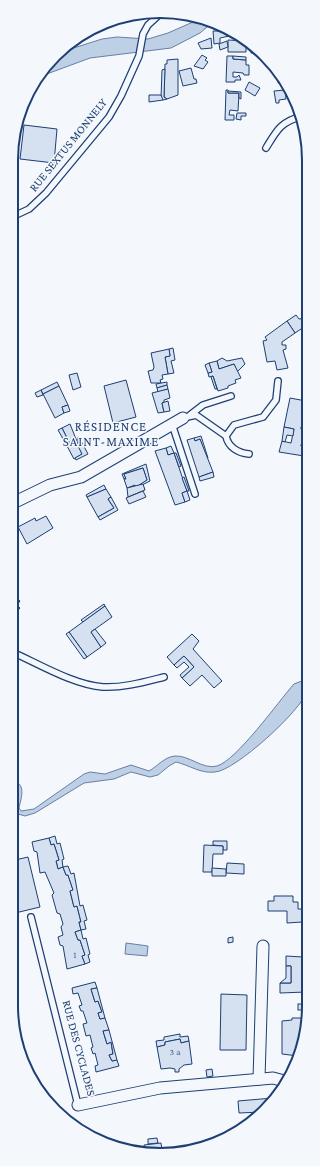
<svg xmlns="http://www.w3.org/2000/svg" width="320" height="1166" viewBox="0 0 320 1166" font-family="'Crimson Pro',serif">
<style>
.water{fill:#bed0e5;stroke:#687fa3}
.building{fill:#d5e0f0;stroke:#1d3f73}
.lines{fill:none;stroke-linecap:round;stroke-linejoin:round}
.lane-casing{stroke:#1d3f73;stroke-width:8}
.street-casing{stroke:#1d3f73;stroke-width:13}
.lane{stroke:#f4f7fb;stroke-width:5.5}
.street{stroke:#f4f7fb;stroke-width:11}
.labels{text-anchor:middle;dominant-baseline:central;stroke-width:3;stroke-linejoin:round;paint-order:stroke}
.number-label{font-size:10px;fill:#4b6792}
.street-label{font-size:12px;fill:#1d3f73;stroke:#f4f7fb}
.neighbourhood-label{font-size:13px;letter-spacing:1px;fill:#1d3f73;stroke:#f4f7fb}
.rim{fill:none;stroke:#1d3f73;stroke-width:2}
</style>
<rect width="100%" height="100%" fill="#f4f7fb"/>
<g class="water">
<path d="M 202,18 L 213,22 L 200,33 L 171,48 L 90,58 L 36,78 L 61,52 L 102,39 L 117,37 L 148,39 L 168,33 Z"/>
<path d="M 307,679 C 307,682 308,687 307,691 C 302,710 235,771 215,772 C 201,774 189,765 176,762 L 169,766 L 158,775 L 150,777 L 131,772 L 114,779 L 84,783 L 35,813 L 25,816 L 18,814 C 15,803 21,796 17,784 L 12,783 L 12,780 C 27,784 21,798 19,808 L 21,811 L 34,809 L 84,774 L 90,772 L 105,774 L 131,765 L 149,771 C 158,766 164,757 175,756 C 189,755 203,770 217,766 C 237,760 278,702 294,684 Z"/>
<path d="M 126,943 L 148,946 L 147,956 L 125,954 Z"/>
</g>
<g class="building">
<path d="M 219,25 L 229,28 L 229,36 L 220,38 L 220,43 L 214,44 L 213,31 L 219,31 Z"/>
<path d="M 229,28 L 238,35 L 229,34 Z"/>
<path d="M 211,38 L 212,48 L 201,49 L 198,43 Z"/>
<path d="M 228,40 L 246,41 L 246,52 L 228,52 Z"/>
<path d="M 227,41 L 228,47 L 220,50 L 219,44 Z"/>
<path d="M 251,44 L 259,50 L 259,53 L 251,53 Z"/>
<path d="M 202,55 L 207,58 L 205,60 L 208,62 L 203,69 L 194,66 Z"/>
<path d="M 227,56 L 233,56 L 233,59 L 246,60 L 246,65 L 249,65 L 249,75 L 244,75 L 243,73 L 233,72 L 233,77 L 237,77 L 239,75 L 241,80 L 235,80 L 235,82 L 226,82 Z"/>
<path d="M 233,56 L 246,57 L 246,60 L 233,59 Z"/>
<path d="M 178,59 L 178,95 L 167,99 L 164,97 L 165,64 L 167,64 L 167,60 Z"/>
<path d="M 191,68 L 194,79 L 196,79 L 197,83 L 183,86 L 179,71 Z"/>
<path d="M 165,69 L 164,97 L 167,99 L 163,100 L 161,98 L 162,70 Z"/>
<path d="M 279,73 L 286,83 L 278,83 Z"/>
<path d="M 249,82 L 260,88 L 255,96 L 245,90 Z"/>
<path d="M 226,90 L 228,90 L 228,93 L 239,93 L 238,111 L 230,110 L 229,115 L 234,115 L 234,120 L 225,120 Z"/>
<path d="M 285,90 L 286,99 L 279,100 L 279,103 L 276,103 L 274,91 Z"/>
<path d="M 228,91 L 241,92 L 241,99 L 239,98 L 239,93 L 228,93 Z"/>
<path d="M 149,95 L 161,95 L 163,100 L 149,102 Z"/>
<path d="M 237,113 L 246,113 L 246,116 L 241,116 L 241,120 L 236,119 Z"/>
<path d="M 24,125 L 57,129 L 54,163 L 20,159 Z"/>
<path d="M 296,315 L 299,319 L 307,318 L 307,329 L 304,327 L 295,333 L 287,321 Z"/>
<path d="M 287,321 L 295,333 L 282,342 L 282,345 L 286,345 L 286,349 L 283,350 L 288,368 L 277,370 L 275,361 L 267,362 L 263,341 L 267,340 L 265,337 Z"/>
<path d="M 173,348 L 175,360 L 171,361 L 174,373 L 168,374 L 165,357 L 170,356 L 169,349 Z"/>
<path d="M 169,349 L 170,356 L 165,357 L 168,374 L 162,375 L 163,379 L 160,380 L 161,383 L 151,383 L 148,371 L 153,370 L 154,367 L 151,353 Z"/>
<path d="M 222,358 L 227,361 L 242,358 L 245,364 L 237,372 L 234,364 L 219,369 L 217,361 Z"/>
<path d="M 217,361 L 219,369 L 234,364 L 241,378 L 235,380 L 236,383 L 228,386 L 228,388 L 218,391 L 213,376 L 209,377 L 208,373 L 212,372 L 209,363 Z"/>
<path d="M 209,363 L 212,372 L 208,373 L 205,365 Z"/>
<path d="M 77,373 L 81,387 L 73,390 L 69,375 Z"/>
<path d="M 213,376 L 217,389 L 215,389 L 211,377 Z"/>
<path d="M 126,380 L 136,417 L 113,423 L 104,386 Z"/>
<path d="M 57,382 L 59,386 L 43,394 L 41,390 Z"/>
<path d="M 167,382 L 167,385 L 157,388 L 156,384 Z"/>
<path d="M 167,385 L 168,389 L 158,392 L 157,388 Z"/>
<path d="M 59,386 L 68,405 L 62,407 L 64,413 L 55,418 L 43,394 Z"/>
<path d="M 168,389 L 170,398 L 164,400 L 164,402 L 162,403 L 164,412 L 158,413 L 152,393 Z"/>
<path d="M 41,390 L 43,395 L 37,397 L 35,393 Z"/>
<path d="M 290,398 L 306,401 L 301,429 L 307,430 L 307,438 L 303,438 L 301,446 L 306,446 L 304,456 L 279,452 L 282,441 L 291,443 L 294,429 L 284,427 Z"/>
<path d="M 168,401 L 170,411 L 164,412 L 162,403 Z"/>
<path d="M 306,401 L 306,423 L 307,430 L 301,429 Z"/>
<path d="M 68,405 L 70,411 L 64,413 L 62,407 Z"/>
<path d="M 70,424 L 82,454 L 74,459 L 67,446 L 70,444 L 62,428 Z"/>
<path d="M 284,427 L 294,429 L 293,436 L 287,435 L 285,442 L 282,441 Z"/>
<path d="M 62,428 L 70,444 L 67,446 L 58,430 Z"/>
<path d="M 201,436 L 208,458 L 206,458 L 200,439 L 195,441 L 194,438 Z"/>
<path d="M 79,437 L 88,454 L 76,460 L 75,458 L 82,454 L 77,444 L 79,443 L 77,438 Z"/>
<path d="M 194,438 L 195,441 L 200,439 L 213,472 L 199,477 L 187,440 Z"/>
<path d="M 303,438 L 307,438 L 306,446 L 301,446 Z"/>
<path d="M 171,446 L 174,453 L 168,455 L 166,448 Z"/>
<path d="M 166,448 L 168,455 L 174,453 L 187,491 L 182,493 L 185,502 L 175,505 L 155,451 Z"/>
<path d="M 174,453 L 176,453 L 181,466 L 179,467 Z"/>
<path d="M 146,464 L 150,481 L 142,485 L 141,483 L 147,480 L 143,468 L 124,474 L 126,479 L 124,479 L 122,474 Z"/>
<path d="M 143,468 L 147,480 L 136,487 L 135,485 L 127,488 L 124,479 L 126,479 L 124,474 Z"/>
<path d="M 213,472 L 214,477 L 200,481 L 199,477 Z"/>
<path d="M 184,477 L 189,491 L 187,491 L 182,478 Z"/>
<path d="M 143,484 L 145,490 L 128,497 L 127,488 Z"/>
<path d="M 104,485 L 106,489 L 87,497 L 86,495 Z"/>
<path d="M 106,489 L 111,497 L 108,499 L 114,508 L 98,517 L 87,497 Z"/>
<path d="M 143,491 L 146,497 L 129,504 L 126,498 Z"/>
<path d="M 187,491 L 190,500 L 185,502 L 182,493 Z"/>
<path d="M 111,497 L 118,510 L 100,520 L 98,517 L 114,508 L 108,499 Z"/>
<path d="M 46,516 L 53,528 L 27,544 L 18,527 L 35,518 L 36,521 Z"/>
<path d="M 12,594 L 20,601 L 17,605 L 12,601 Z"/>
<path d="M 12,601 L 20,608 L 12,617 Z"/>
<path d="M 104,604 L 105,606 L 83,622 L 81,620 Z"/>
<path d="M 105,606 L 112,617 L 91,632 L 101,647 L 87,657 L 69,632 Z"/>
<path d="M 95,629 L 106,643 L 101,647 L 91,632 Z"/>
<path d="M 69,632 L 87,657 L 84,659 L 66,634 Z"/>
<path d="M 192,634 L 199,641 L 193,649 L 222,681 L 214,688 L 202,675 L 190,686 L 182,678 L 194,667 L 184,656 L 174,665 L 167,657 Z"/>
<path d="M 184,656 L 194,667 L 182,678 L 180,675 L 189,667 L 184,662 L 177,668 L 174,665 Z"/>
<path d="M 55,836 L 57,844 L 60,843 L 64,859 L 62,860 L 63,867 L 58,869 L 56,861 L 59,860 L 54,844 L 51,845 L 49,838 Z"/>
<path d="M 49,838 L 51,845 L 54,844 L 59,860 L 56,861 L 58,869 L 63,867 L 66,875 L 68,875 L 73,890 L 70,891 L 74,907 L 77,906 L 81,922 L 79,922 L 81,930 L 75,932 L 78,940 L 80,940 L 85,955 L 82,956 L 85,964 L 67,969 L 63,946 L 60,945 L 58,937 L 63,935 L 61,927 L 63,924 L 60,914 L 57,913 L 52,895 L 54,893 L 45,872 L 40,873 L 37,852 L 34,851 L 32,842 Z"/>
<path d="M 213,841 L 227,841 L 227,850 L 223,850 L 223,846 L 213,845 Z"/>
<path d="M 204,845 L 223,846 L 223,854 L 213,854 L 212,872 L 203,872 Z"/>
<path d="M 28,857 L 40,907 L 11,914 L 11,861 Z"/>
<path d="M 227,863 L 244,864 L 244,874 L 226,873 Z"/>
<path d="M 68,866 L 71,874 L 74,873 L 80,906 L 83,905 L 87,920 L 84,921 L 86,929 L 81,930 L 79,922 L 81,922 L 77,906 L 74,907 L 70,891 L 73,890 L 68,875 L 66,875 L 63,867 Z"/>
<path d="M 212,868 L 226,869 L 226,876 L 212,876 Z"/>
<path d="M 274,896 L 293,896 L 293,902 L 298,902 L 298,909 L 302,909 L 302,922 L 287,923 L 287,911 L 268,911 L 268,901 L 274,901 Z"/>
<path d="M 81,930 L 83,939 L 86,938 L 90,954 L 88,955 L 90,962 L 85,964 L 82,956 L 85,955 L 80,940 L 78,940 L 75,932 Z"/>
<path d="M 233,937 L 233,942 L 228,943 L 228,938 Z"/>
<path d="M 286,956 L 303,957 L 303,984 L 306,984 L 306,992 L 280,993 L 280,983 L 291,983 L 291,966 L 286,966 Z"/>
<path d="M 286,966 L 291,966 L 291,983 L 280,983 L 286,978 Z"/>
<path d="M 95,982 L 97,988 L 91,989 L 95,1002 L 98,1001 L 102,1012 L 98,1013 L 100,1019 L 105,1018 L 109,1030 L 103,1031 L 107,1044 L 111,1042 L 113,1054 L 109,1055 L 112,1061 L 117,1060 L 119,1066 L 96,1072 L 95,1066 L 98,1065 L 95,1053 L 93,1054 L 91,1048 L 93,1047 L 90,1035 L 86,1036 L 83,1024 L 87,1023 L 83,1011 L 81,1011 L 79,1006 L 82,1005 L 78,993 L 73,994 L 72,988 Z"/>
<path d="M 97,988 L 105,1018 L 100,1019 L 98,1013 L 102,1012 L 98,1001 L 95,1002 L 91,989 Z"/>
<path d="M 221,994 L 247,995 L 246,1050 L 220,1050 Z"/>
<rect x="298" y="1004" width="8" height="6"/>
<path d="M 292,1018 L 306,1018 L 305,1037 L 298,1056 L 282,1054 L 282,1021 L 292,1020 Z"/>
<path d="M 109,1030 L 117,1060 L 112,1061 L 109,1055 L 113,1054 L 111,1042 L 107,1044 L 103,1031 Z"/>
<path d="M 180,1034 L 180,1037 L 188,1036 L 189,1041 L 181,1043 L 180,1039 L 165,1042 L 165,1045 L 157,1047 L 156,1041 L 164,1040 L 164,1037 Z"/>
<path d="M 180,1039 L 181,1043 L 189,1041 L 192,1064 L 184,1065 L 179,1069 L 179,1072 L 175,1072 L 175,1069 L 170,1068 L 161,1069 L 157,1047 L 165,1045 L 165,1042 Z"/>
<path d="M 212,1069 L 213,1076 L 207,1077 L 206,1070 Z"/>
<path d="M 273,1098 L 262,1112 L 239,1113 L 238,1101 Z"/>
<path d="M 157,1138 L 158,1143 L 148,1144 L 148,1139 Z"/>
<path d="M 161,1143 L 162,1150 L 146,1152 L 144,1145 Z"/>
</g>
<g class="lines">
<g class="lane-casing">
<g id="lane">
<path d="M 266,148 C 276,132 280,122 300,117"/>
<path d="M 14,216 L 29,209 L 46,193 L 109,117 L 121,96 L 139,56 L 143,34 L 148,25 L 160,14"/>
<path d="M 190,415 L 203,405 L 231,396"/>
<path d="M 183,418 L 196,415 L 226,436 L 234,425 L 263,417 L 276,400 L 278,381"/>
<path d="M 172,424 L 195,494"/>
<path d="M 226,436 C 228,447 238,453 249,454"/>
<path d="M 12,652 C 39,664 74,685 103,687 C 123,688 144,682 164,677"/>
<path d="M 31,917 L 78,1105"/>
</g>
</g>
<g class="street-casing">
<g id="street">
<path d="M 13,503 L 50,485 L 81,477 L 183,418"/>
<path d="M 259,1079 L 263,946"/>
<path d="M 78,1105 L 160,1088 L 273,1078 L 288,1082"/>
</g>
</g>
<use href="#lane" class="lane"/>
<use href="#street" class="street"/>
</g>
<g class="labels">
<g class="number-label">
<text x="75" y="954">1</text>
<text x="175" y="1051">3 a</text>
</g>
<g class="street-label">
<text transform="translate(68 145) rotate(-51)">RUE SEXTUS MONNELY</text>
<text transform="translate(79 1048) rotate(75)">RUE DES CYCLADES</text>
</g>
<g class="neighbourhood-label">
<text x="111" y="426">RÉSIDENCE<tspan x="111" dy="15">SAINT-MAXIME</tspan></text>
</g>
</g>
<path d="M0 0H320V1166H0ZM160 18H160A142 142 0 0 1 302 160V1006A142 142 0 0 1 160 1148H160A142 142 0 0 1 18 1006V160A142 142 0 0 1 160 18Z" fill="#f4f7fb" fill-rule="evenodd"/>
<path class="rim" d="M160 18H160A142 142 0 0 1 302 160V1006A142 142 0 0 1 160 1148H160A142 142 0 0 1 18 1006V160A142 142 0 0 1 160 18Z"/>
</svg>
